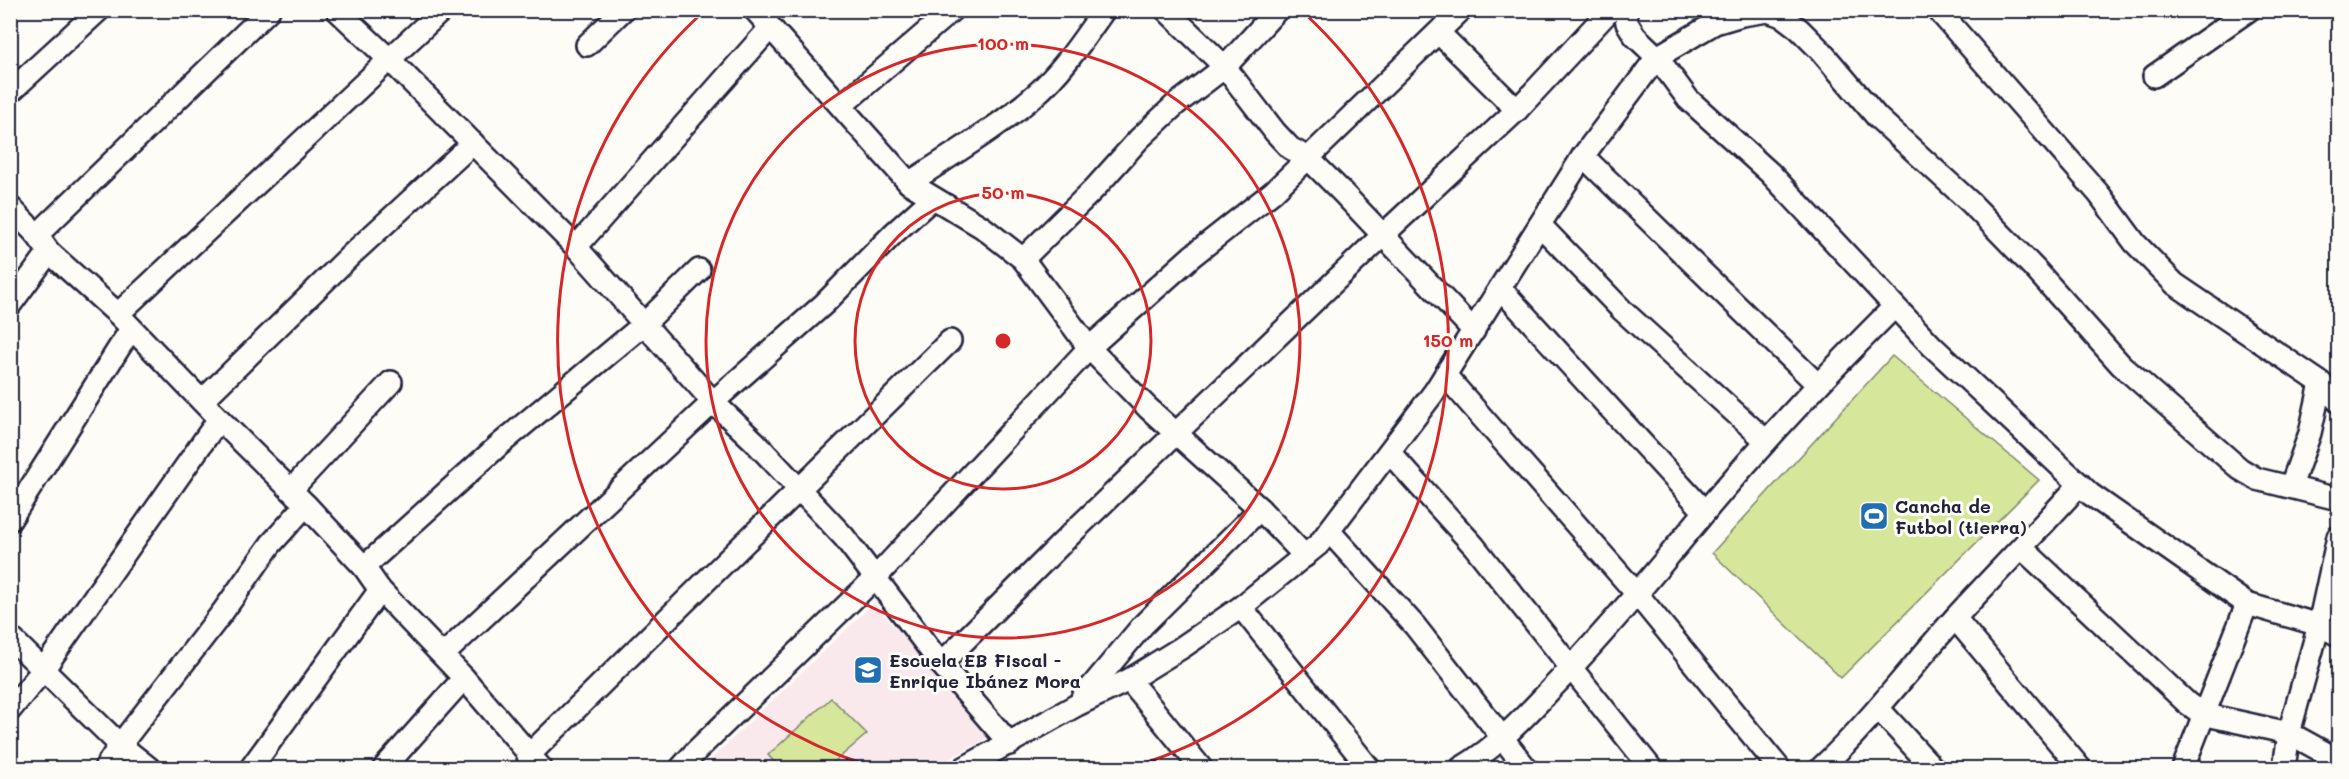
<svg xmlns="http://www.w3.org/2000/svg" width="2349" height="779" viewBox="0 0 2349 779" font-family="Mali,sans-serif">
<style>
.built{fill:#f9e8ec}
.grass{fill:#d6e79b;stroke:#7c846b;stroke-width:1.5}
.lines{fill:none;stroke-linecap:round;stroke-linejoin:round}
.minor-casing{stroke:#22223b;stroke-width:26}
.minor{stroke:#fdfcf7;stroke-width:21}
.ring{fill:none;stroke:#d62828;stroke-width:3}
.labels{text-anchor:middle;dominant-baseline:central;stroke-width:6;stroke-linejoin:round;paint-order:stroke}
.poi-label{font-size:18px;font-weight:bold;fill:#22223b;stroke:#fdfcf7;text-anchor:start}
.centre{fill:#d62828;stroke:#fdfcf7;stroke-width:3}
.ring-label{font-size:18px;text-anchor:middle;font-weight:bold;fill:#d62828;stroke:#fdfcf7;stroke-width:6;stroke-linejoin:round;paint-order:stroke}
</style>
<rect width="100%" height="100%" fill="#fdfcf7"/>
<filter id="ink" filterUnits="userSpaceOnUse"><feTurbulence type="fractalNoise" baseFrequency=".0167" numOctaves="2"/><feDisplacementMap in="SourceGraphic" scale="12" xChannelSelector="R" yChannelSelector="G"/><feConvolveMatrix kernelMatrix="1 2 1 2 8 2 1 2 1" color-interpolation-filters="sRGB"/></filter>
<g filter="url(#ink)">
<path class="built" d="M 874,603 L 989,737 L 932,768 L 702,768 Z"/>
<g class="grass">
<path d="M 1892,356 L 2039,480 L 1841,678 L 1712,553 Z"/>
<path d="M 831,698 L 867,734 L 827,768 L 780,768 L 768,755 Z"/>
</g>
<g class="lines">
<g class="minor-casing">
<g id="minor">
<path d="M 337,10 L 391,61 L 576,247 L 713,402 L 754,441 L 844,537 L 941,664 L 1010,744"/>
<path d="M 755,10 L 909,183 L 982,227 L 1023,259 L 1089,348 L 1148,408 L 1260,509 L 1305,556"/>
<path d="M 1166,10 L 1225,67 L 1275,132 L 1290,148 L 1308,158 L 1342,192 L 1474,331"/>
<path d="M 1625,10 L 1627,23 L 1635,36 L 1657,57 L 1688,99 L 1770,173 L 1932,346 L 2090,494 L 2247,604 L 2319,625 L 2338,635"/>
<path d="M 1938,10 L 2099,194 L 2135,243 L 2175,284 L 2321,383 L 2338,401"/>
<path d="M 1782,16 L 1799,29 L 1820,50 L 1877,117 L 1971,203 L 2035,269 L 2121,365 L 2240,469 L 2257,479 L 2338,499"/>
<path d="M 1439,33 L 1517,110"/>
<path d="M 587,45 L 623,10"/>
<path d="M 2154,76 L 2249,10"/>
<path d="M 10,92 L 99,10"/>
<path d="M 841,106 L 952,10"/>
<path d="M 1583,156 L 1817,384"/>
<path d="M 909,183 C 951,155 996,129 1034,96 C 1061,73 1083,40 1104,10"/>
<path d="M 10,207 L 37,235 L 49,252 L 118,314 L 219,419 L 306,505 L 364,567 L 380,590 L 464,678 L 541,768"/>
<path d="M 1540,225 L 1622,310 L 1765,440"/>
<path d="M 37,235 L 269,10"/>
<path d="M 576,247 L 770,28"/>
<path d="M 1023,259 L 1095,188 L 1139,139 L 1175,105 L 1225,67 L 1277,10"/>
<path d="M 1500,288 L 1705,512"/>
<path d="M 10,305 L 49,252"/>
<path d="M 118,314 L 442,10"/>
<path d="M 1445,375 L 1637,594 L 1779,768"/>
<path d="M 202,401 L 352,254 L 473,143"/>
<path d="M 1389,452 L 1474,546 L 1651,768"/>
<path d="M 2291,486 L 2310,433 L 2321,383"/>
<path d="M 291,490 L 391,382"/>
<path d="M 10,520 L 131,329"/>
<path d="M 1329,531 L 1415,626 L 1526,768"/>
<path d="M 2023,549 L 2187,703 L 2202,714 L 2289,733 L 2338,760"/>
<path d="M 364,567 L 498,446 L 643,325 L 699,270"/>
<path d="M 1241,607 L 1369,768"/>
<path d="M 1955,618 L 2080,768"/>
<path d="M 10,637 L 120,745 L 149,768"/>
<path d="M 443,655 L 713,402 L 824,304 L 894,233 L 933,198"/>
<path d="M 941,664 L 1075,530 L 1383,235 L 1517,110 L 1610,10"/>
<path d="M 1129,680 L 1201,768"/>
<path d="M 1082,698 L 1143,625 L 1260,509"/>
<path d="M 1878,708 L 1933,768"/>
<path d="M 10,710 L 43,670 L 219,419"/>
<path d="M 528,756 L 950,341"/>
<path d="M 105,768 L 120,745 L 222,613 L 271,544 L 306,505"/>
<path d="M 251,768 L 380,590"/>
<path d="M 384,768 L 464,678"/>
<path d="M 681,768 L 697,750 L 876,577 L 1089,348 L 1192,256 L 1273,192 L 1461,10"/>
<path d="M 964,768 L 1077,705 L 1129,680 L 1181,648 L 1241,607 L 1319,544 L 1435,391 L 1583,156 L 1657,57 L 1715,23 L 1742,15 L 1768,11 L 1782,16 L 1787,10"/>
<path d="M 1461,768 C 1497,747 1524,718 1552,688 C 1606,632 1655,573 1704,513 C 1764,441 1828,373 1894,307"/>
<path d="M 1821,768 C 1870,722 1910,668 1955,618 C 1996,573 2039,530 2080,484"/>
<path d="M 2183,768 L 2247,604"/>
<path d="M 2284,768 L 2289,733 L 2319,625 L 2338,537"/>
</g>
</g>
<use href="#minor" class="minor"/>
</g>
</g>
<g class="ring">
<circle cx="1003" cy="341" r="148"/>
<circle cx="1003" cy="341" r="297"/>
<path d="M877 768A445 445 0 0 1 702 13M1304 13A445 445 0 0 1 1129 768"/>
</g>
<defs>
<g id="stadium-square" transform="scale(1.5)"><rect x="-9" y="-9" width="18" height="18" rx="4" fill="#1f6fb2" stroke="#fdfcf7"/><path d="M0-5a6.5 5 0 1 0 0 10a6.5 5 0 1 0 0-10ZM-3.5-1.8h7v3.6h-7Z" fill="#fff"/></g>
<g id="school-square" transform="scale(1.5)"><rect x="-9" y="-9" width="18" height="18" rx="4" fill="#1f6fb2" stroke="#fdfcf7"/><path d="M0-5L7-2L0 1L-7-2ZM-4 1L0 2.5L4 1V4Q0 6-4 4Z" fill="#fff"/></g>
</defs>
<g fill-rule="evenodd">
<use href="#stadium-square" x="1874" y="516"/>
<use href="#school-square" x="868" y="670"/>
</g>
<g class="labels">
<g class="poi-label">
<text x="1895" y="506">Cancha de<tspan x="1895" dy="21">Futbol (tierra)</tspan></text>
<text x="889" y="660">Escuela EB Fiscal -<tspan x="889" dy="21">Enrique Ibánez Mora</tspan></text>
</g>
</g>
<circle cx="1003" cy="341" r="9" class="centre"/>
<g class="ring-label">
<text x="1003" y="50">100 m</text>
<text x="1003" y="199">50 m</text>
<text x="1448" y="347">150 m</text>
</g>
<rect width="2349" height="779" fill="none" stroke="#fdfcf7" stroke-width="36"/>
<rect x="18" y="18" width="2313" height="743" fill="none" stroke="#22223b" stroke-width="2" filter="url(#ink)"/>
</svg>
